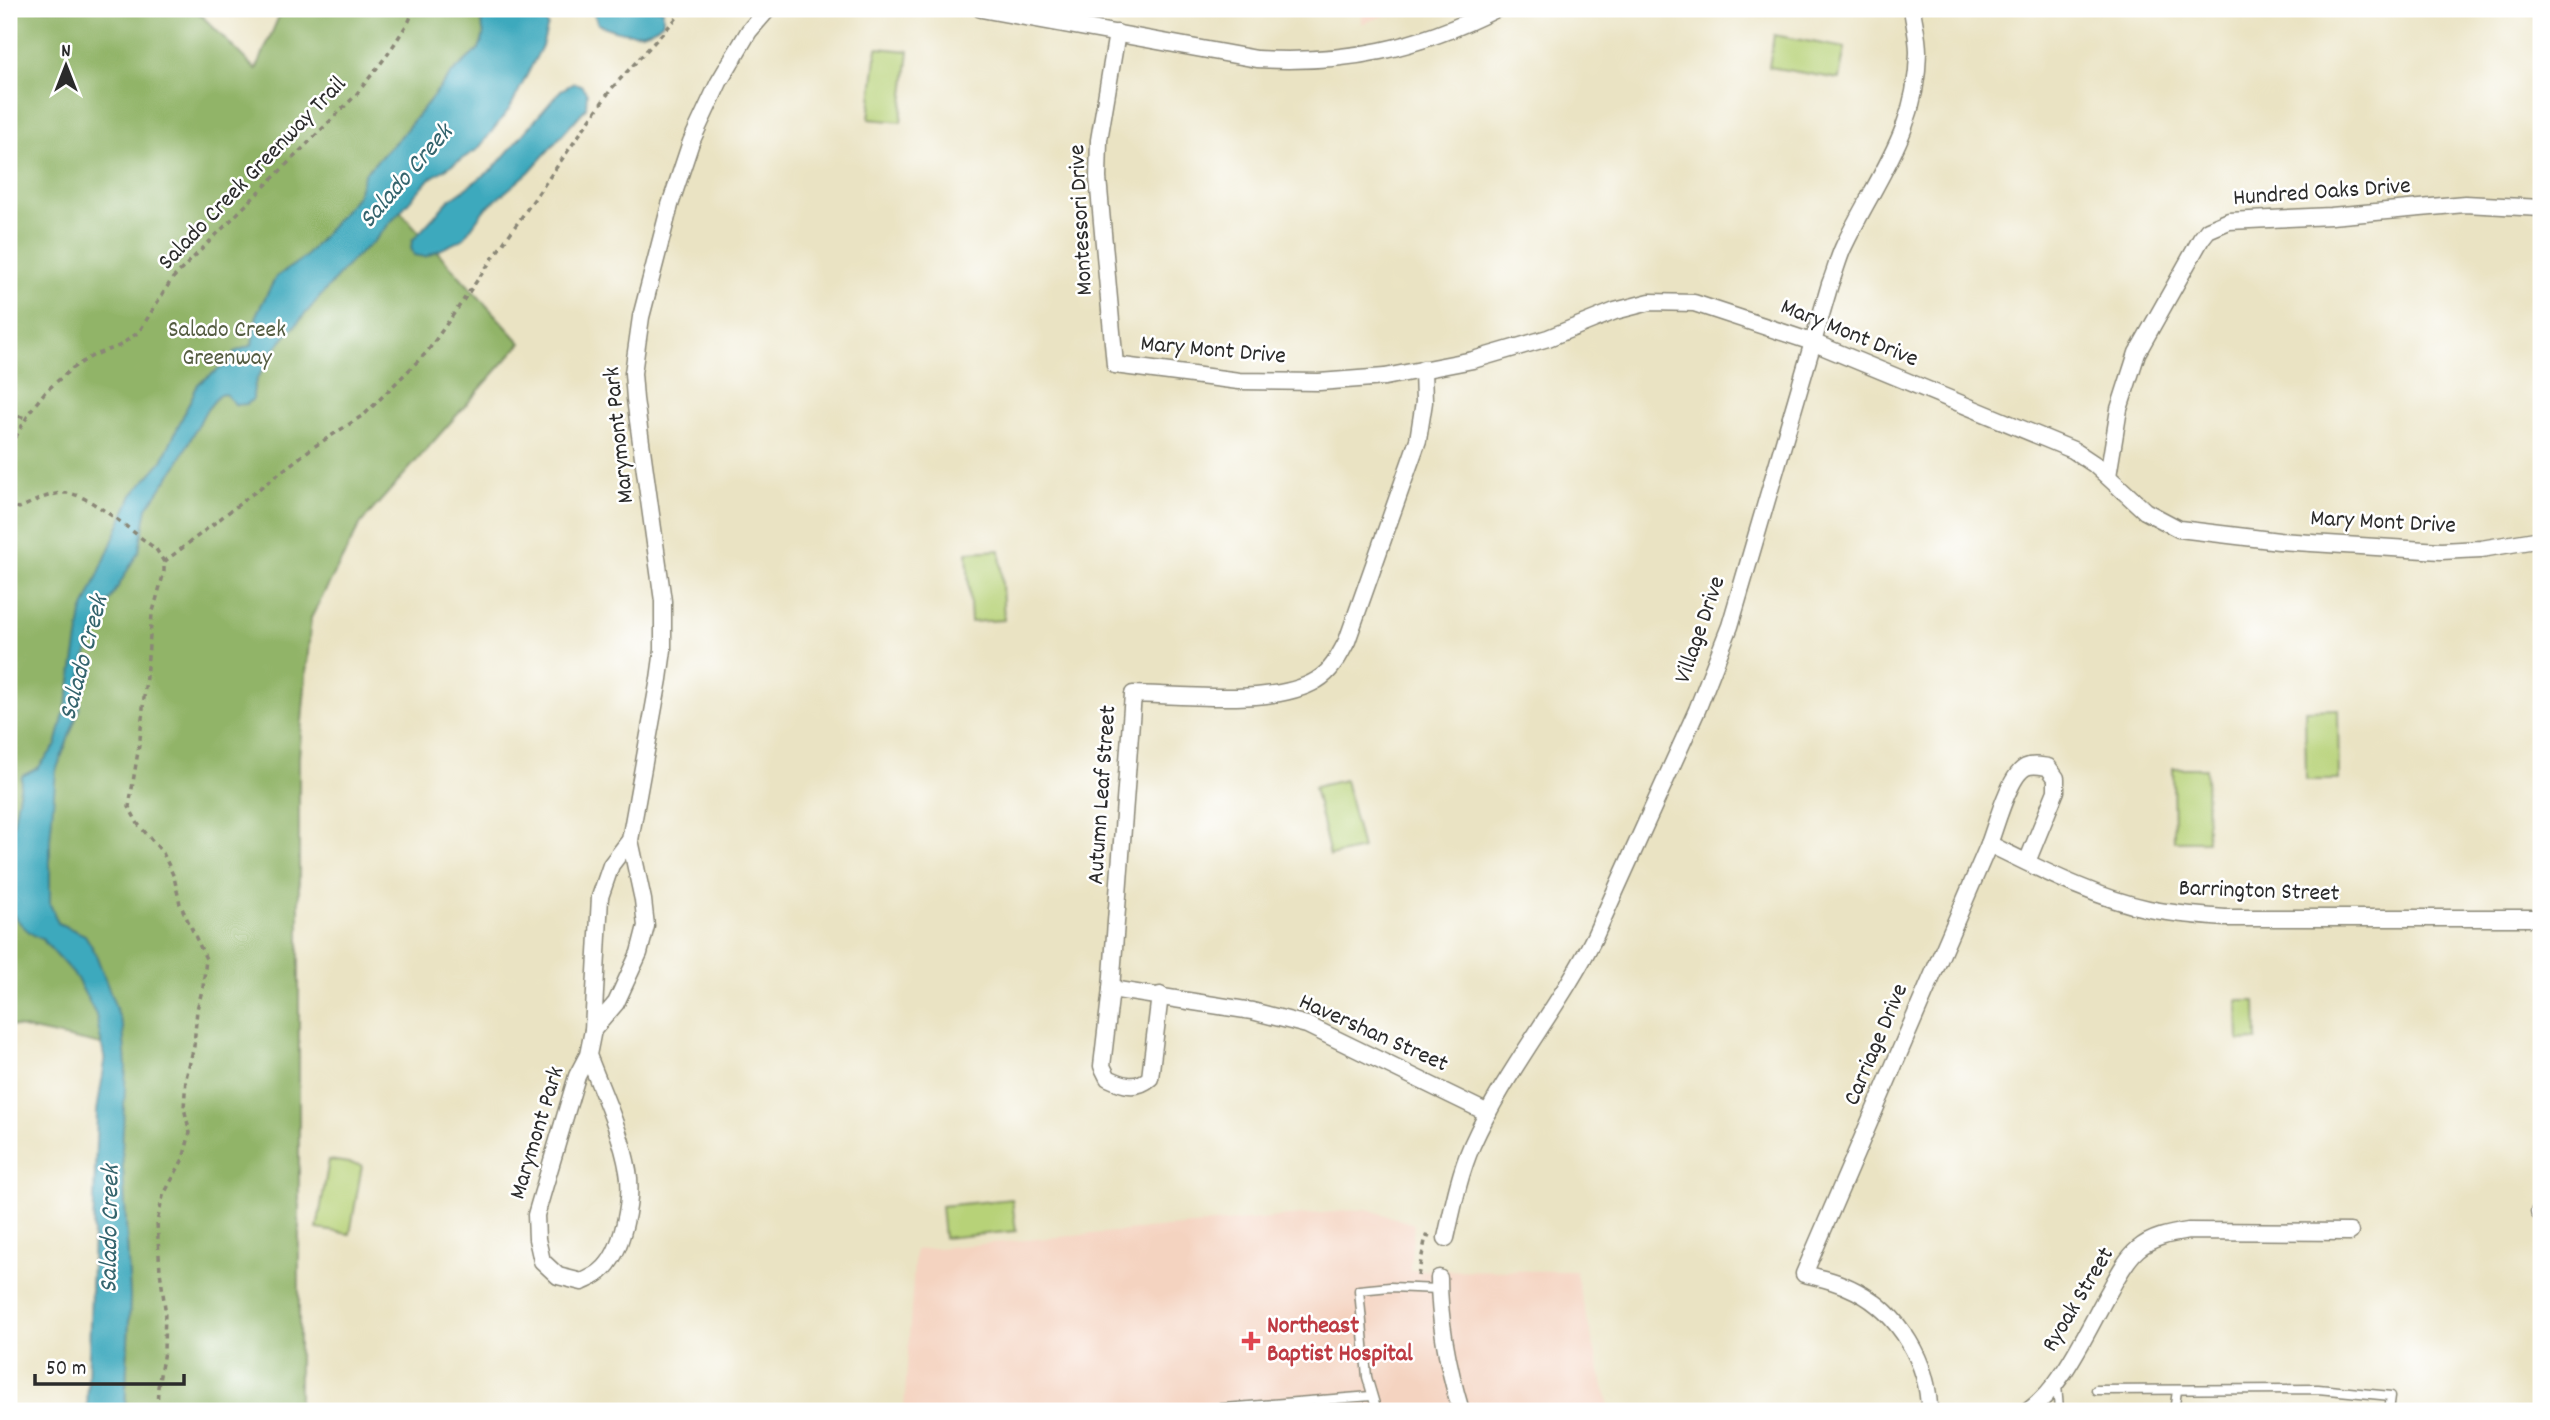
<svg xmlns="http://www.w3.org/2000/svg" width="2550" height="1420" viewBox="0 0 2550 1420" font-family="Dekko,sans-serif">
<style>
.built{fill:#f4d3c0}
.green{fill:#b7d278;stroke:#717e52;stroke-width:2}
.forest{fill:#91b468;stroke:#5e704a;stroke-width:2}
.water{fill:#3ea9bd;stroke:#346a74;stroke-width:2}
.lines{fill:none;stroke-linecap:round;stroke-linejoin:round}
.service-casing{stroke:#8a8777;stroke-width:11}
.minor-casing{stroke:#8a8777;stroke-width:19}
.path{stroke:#8a8777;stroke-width:3.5;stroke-dasharray:5 5;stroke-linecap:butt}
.service{stroke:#fff;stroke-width:8}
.minor{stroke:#fff;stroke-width:16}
.health-dot{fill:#e0444e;stroke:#fff;stroke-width:2.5}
.labels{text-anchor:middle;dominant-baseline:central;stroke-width:5;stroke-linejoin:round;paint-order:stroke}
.street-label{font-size:24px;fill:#2b2b2b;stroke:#fff}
.park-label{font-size:24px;fill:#555d42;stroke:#fff}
.health-label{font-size:24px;font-weight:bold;fill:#be3a42;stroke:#fff;text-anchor:start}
.water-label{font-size:26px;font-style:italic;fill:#34646d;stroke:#fff}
</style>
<rect width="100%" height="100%" fill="#fff"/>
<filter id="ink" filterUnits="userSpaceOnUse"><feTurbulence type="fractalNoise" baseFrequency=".0143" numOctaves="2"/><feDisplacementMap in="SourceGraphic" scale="14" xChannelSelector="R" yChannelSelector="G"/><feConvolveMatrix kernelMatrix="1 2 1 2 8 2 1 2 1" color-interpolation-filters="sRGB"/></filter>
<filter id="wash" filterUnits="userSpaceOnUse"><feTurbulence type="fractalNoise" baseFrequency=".00686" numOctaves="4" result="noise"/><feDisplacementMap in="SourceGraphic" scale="28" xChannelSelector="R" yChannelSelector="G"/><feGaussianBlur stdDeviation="1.57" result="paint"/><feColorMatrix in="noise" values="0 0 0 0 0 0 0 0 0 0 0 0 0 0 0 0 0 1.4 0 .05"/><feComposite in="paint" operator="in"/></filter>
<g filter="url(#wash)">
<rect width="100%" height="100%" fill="#eae3c3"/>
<g class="built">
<path d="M 1363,9 L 1403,9 L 1361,24 Z"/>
<path d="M 1367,1209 L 1414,1224 L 1410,1270 L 1575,1271 L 1610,1411 L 904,1411 L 915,1250 Z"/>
</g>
<g class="green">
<path d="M 1774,35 L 1845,48 L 1839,79 L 1769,67 Z"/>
<path d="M 877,48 L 909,51 L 901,122 L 869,119 Z"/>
<path d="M 1000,550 L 1004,620 L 971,622 L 967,552 Z"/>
<path d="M 2338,709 L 2339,780 L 2306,780 L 2305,710 Z"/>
<path d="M 2173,768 L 2206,768 L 2207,841 L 2174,841 Z"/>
<path d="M 1345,780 L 1362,849 L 1330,856 L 1314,787 Z"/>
<path d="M 2238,1001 L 2256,1001 L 2257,1040 L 2239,1041 Z"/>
<path d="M 329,1160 L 362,1165 L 350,1234 L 317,1229 Z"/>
<path d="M 1012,1199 L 1016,1231 L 944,1238 L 941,1206 Z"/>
</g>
<path class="forest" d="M 9,9 L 195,9 L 256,70 L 282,9 L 479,9 L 484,35 L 479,49 L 451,74 L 401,136 L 365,173 L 521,343 L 361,523 L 311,618 L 299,757 L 299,1411 L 125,1411 L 130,1297 L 122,1150 L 125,1050 L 9,1025 Z"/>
<g class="water">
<path d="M 479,9 L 534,9 L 542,15 L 548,25 L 542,46 L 510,108 L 478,149 L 429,179 L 375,240 L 351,261 L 274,350 C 268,370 253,372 253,399 L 247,404 L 236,405 L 225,394 L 219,395 L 205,412 L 177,465 L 147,508 L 139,551 L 103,612 L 90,641 L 83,669 L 79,710 L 56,771 L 50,840 L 50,904 L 58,923 L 85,935 L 95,952 L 123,1027 L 126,1066 L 122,1150 L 130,1297 L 125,1411 L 87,1411 L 97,1111 L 105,1062 L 96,1015 L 76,977 L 42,939 C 31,936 11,917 9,905 C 2,868 16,814 22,776 L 38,768 L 56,745 L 69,694 L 82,613 L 132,495 L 162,461 L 198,384 L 230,361 L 234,352 L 252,345 L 257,313 L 276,277 L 305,257 L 357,196 L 365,173 L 401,136 L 451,74 L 479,49 L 484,35 Z"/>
<path d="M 592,9 L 663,9 L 663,22 C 646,40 618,33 598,24 Z"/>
<path d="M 574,83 L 581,85 L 587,93 L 586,108 L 529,172 L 484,210 L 463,239 L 425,257 L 414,255 L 411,248 L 412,241 L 449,200 L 493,169 L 561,90 Z"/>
</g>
</g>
<g filter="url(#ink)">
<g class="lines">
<g class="service-casing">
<g id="service">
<path d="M 2057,1384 L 2059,1411"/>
<path d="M 2096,1390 L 2318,1389 L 2391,1396 L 2389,1411"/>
<path d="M 1323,1400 L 1328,1411"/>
<path d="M 1187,1411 L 1371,1396"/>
<path d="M 1377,1411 L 1367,1377 L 1359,1290 L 1390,1287 L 1439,1289"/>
<path d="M 2174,1411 L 2177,1391"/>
</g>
</g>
<g class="minor-casing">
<g id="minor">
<path d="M 981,9 L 1257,59 C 1346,64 1417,49 1496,9"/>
<path d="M 1117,33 L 1099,140 L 1098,178 L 1115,365 L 1239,381 L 1319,382 L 1385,377 L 1473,360 L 1548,338 L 1615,311 L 1650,302 L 1694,303 L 1812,342 L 2073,450 L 2094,464 L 2145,511 L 2179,529 L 2279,541 L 2441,551 L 2481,549 L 2541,539"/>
<path d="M 2108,476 L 2119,409 L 2137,353 L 2201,239 L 2208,230 L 2229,221 L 2331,216 L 2465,204 L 2541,208"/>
<path d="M 630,840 L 611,865 L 600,897 L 593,1030 L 616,1003 L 639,953 L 646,926 L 643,900 L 630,840 L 659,679 L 663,650 L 663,601 L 635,399 L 633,373 L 641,317 L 670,205 L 691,142 L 719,82 L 749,31 L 768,9"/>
<path d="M 1989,844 C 2040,869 2093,897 2149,909 C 2174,914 2199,916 2225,918 L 2541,918"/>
<path d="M 1111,989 L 1252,1011 L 1307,1025 L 1488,1113"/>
<path d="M 1160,995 L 1150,1078 C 1136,1090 1123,1085 1108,1078 L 1102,1066 L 1111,989 L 1133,694 C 1182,695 1276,706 1317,680 C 1332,671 1339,656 1347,641 L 1418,440 L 1424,402 L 1423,369"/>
<path d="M 588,1055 C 602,1092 621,1131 628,1171 C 633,1198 623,1253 601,1271 C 596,1276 588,1279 582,1282 L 558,1276 L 542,1261 L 537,1239 L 536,1215 L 577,1076 L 588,1055 L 593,1030"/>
<path d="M 2539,1212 L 2541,1212"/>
<path d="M 1446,1238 C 1453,1207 1459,1175 1472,1145 C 1505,1071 1559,1008 1595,936 L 1697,710 L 1730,626 L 1830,284 C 1835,272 1838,259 1843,248 C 1875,179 1917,134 1918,52 C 1918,38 1914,23 1912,9"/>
<path d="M 1439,1278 C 1439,1324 1448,1367 1461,1411"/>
<path d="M 1929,1411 C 1929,1363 1899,1313 1856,1291 C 1839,1282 1822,1278 1804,1274 L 1989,844 C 1996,826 2009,775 2026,767 C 2033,764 2041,766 2048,767 L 2056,778 L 2056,791 L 2027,862"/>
<path d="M 2028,1411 C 2064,1386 2088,1328 2110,1290 C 2117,1277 2126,1259 2138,1249 C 2152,1237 2170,1234 2188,1231 L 2350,1232"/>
</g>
</g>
<g class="path">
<path d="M 9,413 L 25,418"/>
<path d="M 9,477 L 14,440 L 31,410 L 45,392 L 71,369 L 94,355 L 119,346 L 139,332 L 172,279 L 355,96 L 388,54 L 409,21 L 414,9"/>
<path d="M 9,501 L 10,504 L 19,508 C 34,502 49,493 65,493 C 87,492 136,535 156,549 L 164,562 L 164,572 L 152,615 L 140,739 L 129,807 L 138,824 L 163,853 L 174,877 L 180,904 L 206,959 L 203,987 L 197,1009 L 194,1046 L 186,1078 L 184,1108 L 190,1133 L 183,1159 L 163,1196 L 157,1222 L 160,1271 L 165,1308 L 164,1351 L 158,1387 L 157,1411"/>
<path d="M 164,562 L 312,448 L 365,414 L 427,352 L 612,88 L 685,9"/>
<path d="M 1418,1276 L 1426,1236 L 1430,1237"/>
</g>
<use href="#service" class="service"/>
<use href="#minor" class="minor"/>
</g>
</g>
<path class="health-dot" d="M1247.5 1330.5h7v7h7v7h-7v7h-7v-7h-7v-7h7z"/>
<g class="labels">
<g class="street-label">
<text transform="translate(253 174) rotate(-46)">Salado Creek Greenway Trail</text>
<text transform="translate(2322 193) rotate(-4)">Hundred Oaks Drive</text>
<text transform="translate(1082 220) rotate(-93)">Montessori Drive</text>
<text transform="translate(1849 334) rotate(22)">Mary Mont Drive</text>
<text transform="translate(1213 351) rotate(5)">Mary Mont Drive</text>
<text transform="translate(620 435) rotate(-96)">Marymont Park</text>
<text transform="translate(2383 523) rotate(3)">Mary Mont Drive</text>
<text transform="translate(1701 630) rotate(-71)">Village Drive</text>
<text transform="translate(1103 795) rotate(-86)">Autumn Leaf Street</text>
<text transform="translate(2259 892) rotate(2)">Barrington Street</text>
<text transform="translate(1373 1034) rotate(24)">Havershan Street</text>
<text transform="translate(1877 1045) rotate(-67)">Carriage Drive</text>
<text transform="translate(538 1133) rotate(-73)">Marymont Park</text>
<text transform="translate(2079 1300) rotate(-59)">Ryoak Street</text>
</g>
<g class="park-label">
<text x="227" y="331">Salado Creek<tspan x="227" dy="28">Greenway</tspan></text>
</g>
<g class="health-label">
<text x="1267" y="1327">Northeast<tspan x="1267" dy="28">Baptist Hospital</tspan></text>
</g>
<g class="water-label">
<text transform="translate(407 177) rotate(-49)">Salado Creek</text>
<text transform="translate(85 658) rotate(-75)">Salado Creek</text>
<text transform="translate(111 1229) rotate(-89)">Salado Creek</text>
</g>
</g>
<rect width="2550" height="1420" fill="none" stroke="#fff" stroke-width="35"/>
<g transform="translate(66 66)" stroke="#ffffff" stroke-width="5" paint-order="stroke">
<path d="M0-5L12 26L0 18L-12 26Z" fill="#2b2b2b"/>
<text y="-10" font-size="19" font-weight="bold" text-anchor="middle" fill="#2b2b2b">N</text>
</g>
<path d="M35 1374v10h149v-10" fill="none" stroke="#2b2b2b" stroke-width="3.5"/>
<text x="46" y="1374" font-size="21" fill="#2b2b2b" stroke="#ffffff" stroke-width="5" paint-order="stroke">50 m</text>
</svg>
